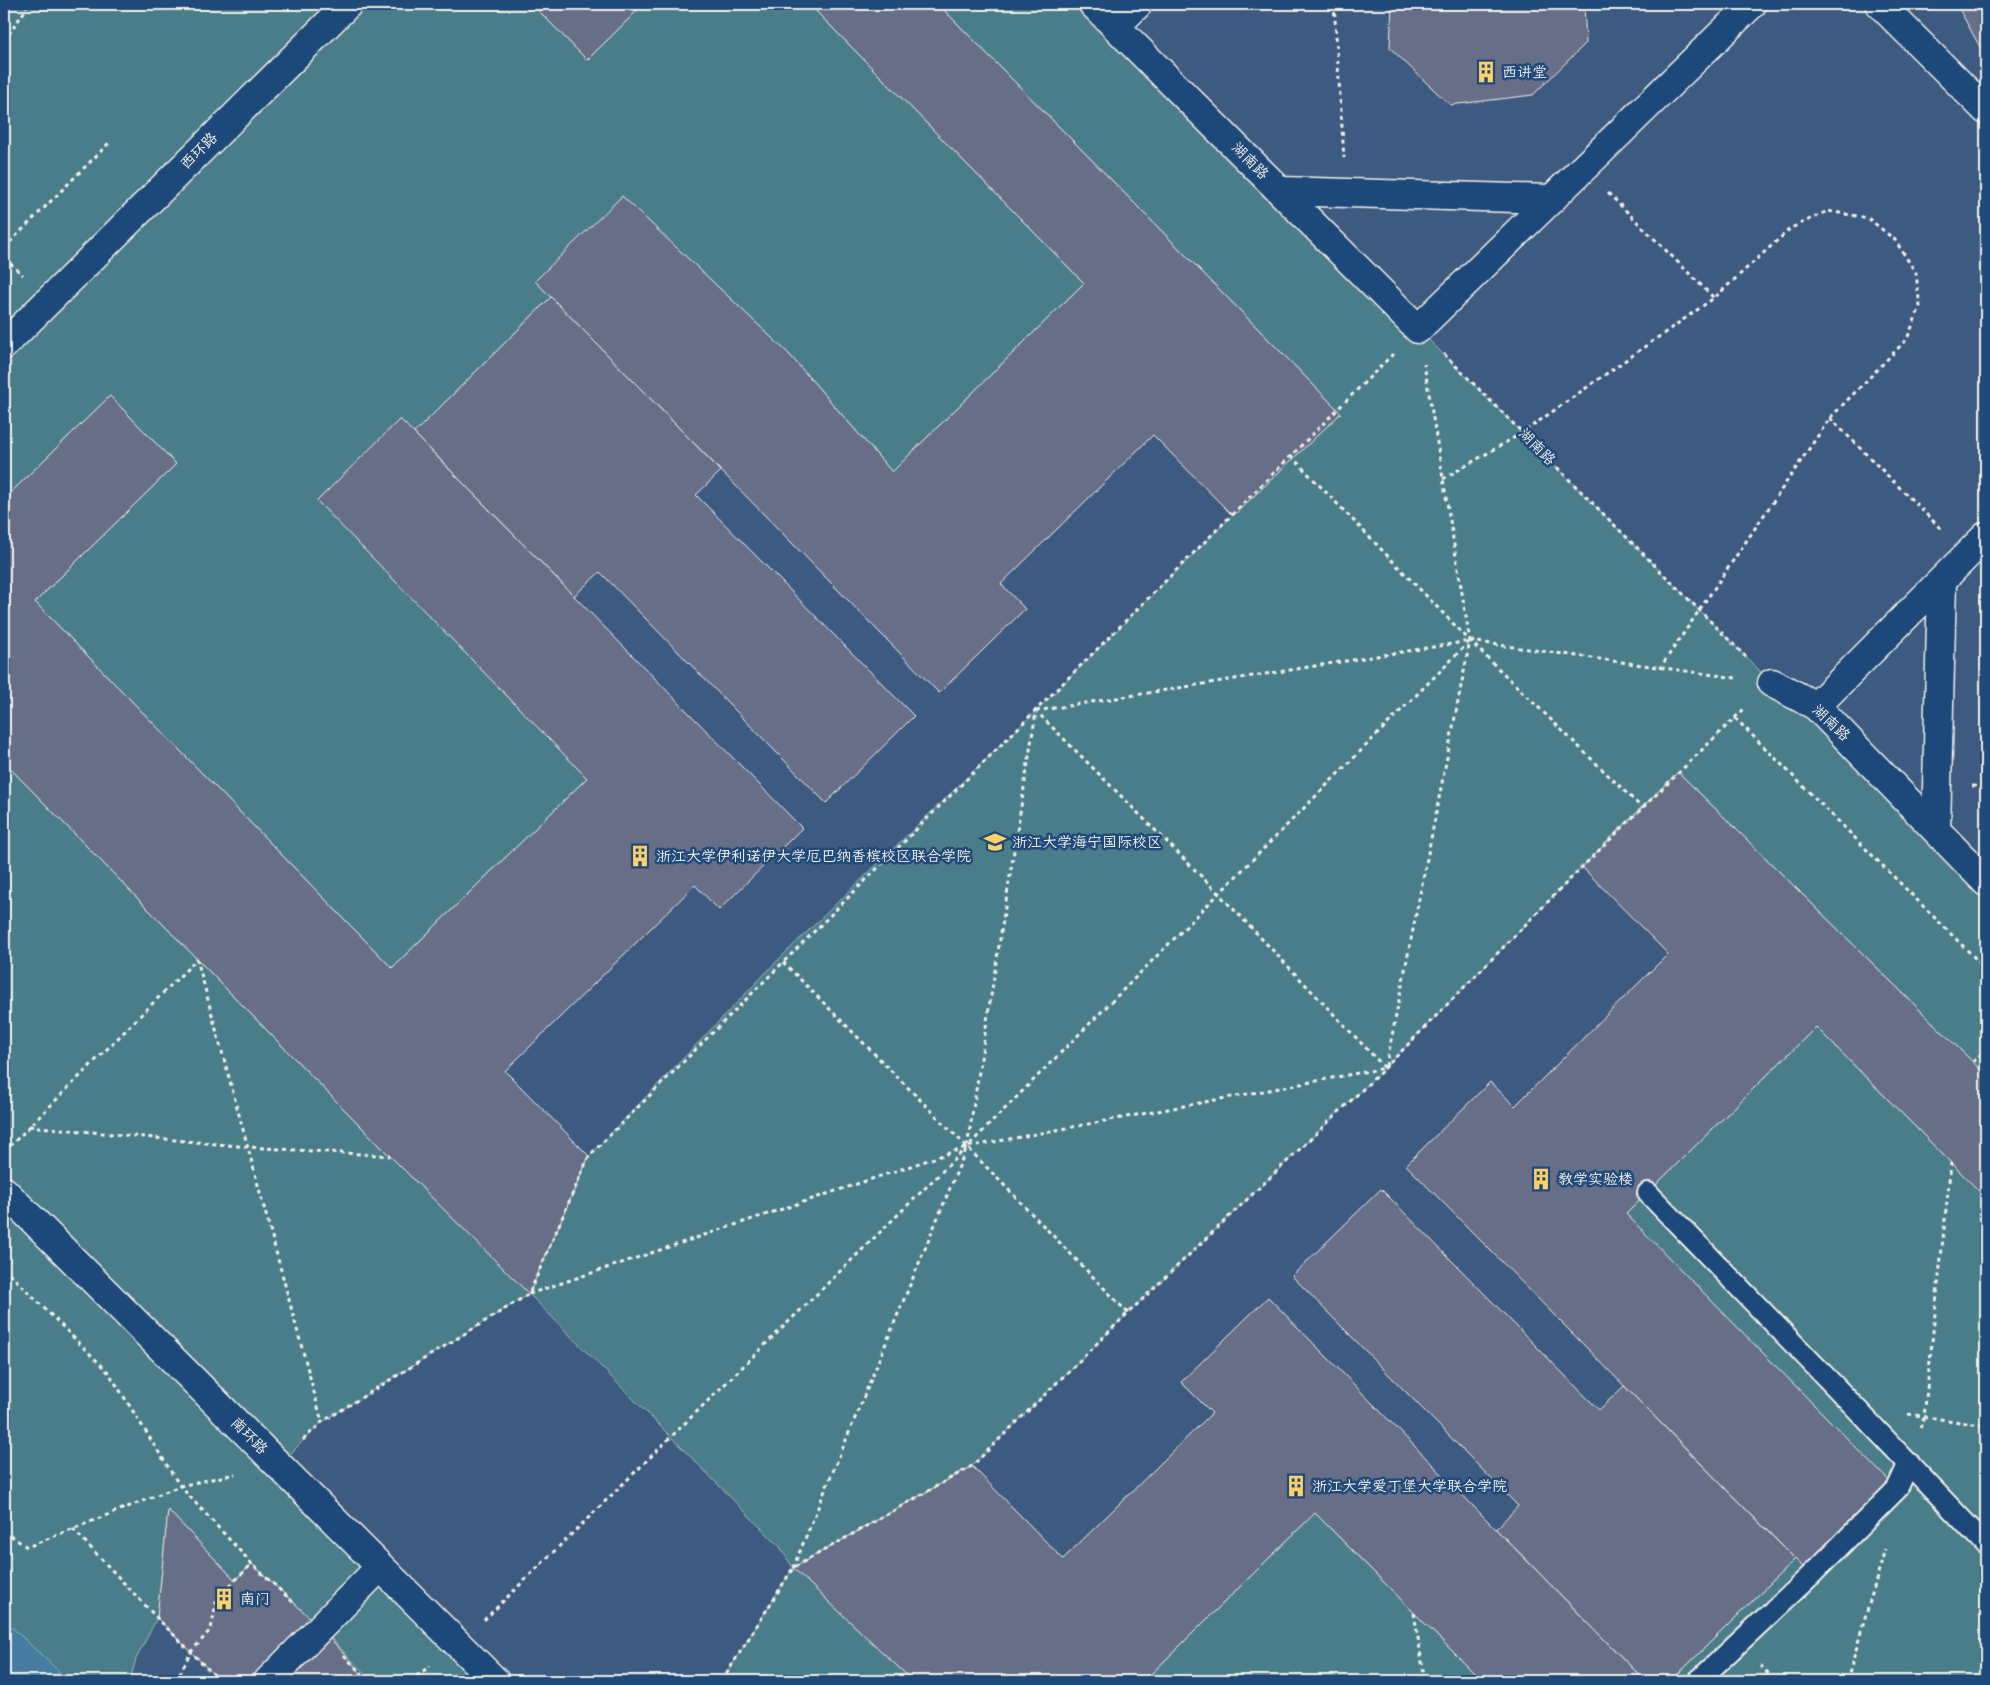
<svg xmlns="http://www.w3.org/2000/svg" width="1990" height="1685" viewBox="0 0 1990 1685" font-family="'Architects Daughter','LXGW WenKai TC',sans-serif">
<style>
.built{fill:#3e5a80}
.green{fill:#4a7d89;stroke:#9fb7b8}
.water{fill:#447ba0;stroke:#8aaabd}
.building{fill:#666e88;stroke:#f4f1e8}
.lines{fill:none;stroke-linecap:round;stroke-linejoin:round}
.lane-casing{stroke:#f4f1e8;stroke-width:24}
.street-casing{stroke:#f4f1e8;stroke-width:31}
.path{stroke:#f4f1e8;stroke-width:3;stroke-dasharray:4 4;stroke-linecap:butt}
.lane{stroke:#1f4a7a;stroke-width:20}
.street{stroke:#1f4a7a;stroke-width:28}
.labels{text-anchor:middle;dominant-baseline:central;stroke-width:5;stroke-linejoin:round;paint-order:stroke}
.poi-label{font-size:15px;fill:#f4f1e8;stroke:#1f4a7a;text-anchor:start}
.street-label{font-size:15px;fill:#f4f1e8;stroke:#1f4a7a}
</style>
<rect width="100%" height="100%" fill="#2d517d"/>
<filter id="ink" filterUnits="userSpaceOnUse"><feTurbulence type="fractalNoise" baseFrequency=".02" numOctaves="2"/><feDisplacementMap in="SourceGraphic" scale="10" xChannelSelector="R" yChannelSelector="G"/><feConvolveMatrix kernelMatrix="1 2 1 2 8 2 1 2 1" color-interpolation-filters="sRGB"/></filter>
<g filter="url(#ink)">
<rect class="built" x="4" y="4" width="1982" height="1677"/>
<g class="green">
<path d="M 4,4 L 532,4 L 587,60 L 644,4 L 809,4 L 1084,283 L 892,472 L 788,353 L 535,281 L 551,297 L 414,433 L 401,420 L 587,778 L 392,968 L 35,602 L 176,464 L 110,396 L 4,499 Z"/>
<path d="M 938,4 L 1093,4 L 1772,683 L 1986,882 L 1986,1075 L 1678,772 L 1582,867 L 1385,1068 L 1128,1313 L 972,1466 L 794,1568 L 913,1681 L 722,1681 L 793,1568 L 780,1547 L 529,1294 L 322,1422 L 279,1465 L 495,1681 L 372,1681 L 320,1627 L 252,1564 L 235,1580 L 168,1511 L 157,1618 L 136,1659 L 130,1681 L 69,1681 L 4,1620 L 4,762 L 390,1156 L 529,1293 L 589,1156 L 780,958 L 1036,711 L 1338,410 Z"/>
<path d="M 1816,1027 L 1986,1198 L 1986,1681 L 1671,1681 L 1795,1559 L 1811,1575 L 1626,1214 Z"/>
<path d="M 1315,1513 L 1482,1681 L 1144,1681 Z"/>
</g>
<path class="water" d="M 4,1620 L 69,1681 L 4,1681 Z"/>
<g class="building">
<path d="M 532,4 L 644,4 L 587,60 Z"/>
<path d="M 809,4 L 938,4 L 1341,413 L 1233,516 L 1153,435 L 1001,584 L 1025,609 L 939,693 L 535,281 L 622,196 L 788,353 L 892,472 L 1084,283 Z"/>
<path d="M 1392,4 L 1584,4 L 1586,43 L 1533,95 L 1450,105 L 1390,48 Z"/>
<path d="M 1957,4 L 1986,4 L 1986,58 L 1957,5 Z"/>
<path d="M 551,297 L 721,471 L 696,495 L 914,716 L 826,803 L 600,572 L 574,596 L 414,433 Z"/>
<path d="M 110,396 L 176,464 L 35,602 L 392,968 L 587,778 L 317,501 L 400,419 L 802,828 L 719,910 L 695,885 L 505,1071 L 589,1156 L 529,1294 L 390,1156 L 4,762 L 4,499 Z"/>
<path d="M 1678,772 L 1986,1075 L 1986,1198 L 1816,1027 L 1626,1214 L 1897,1489 L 1811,1575 L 1406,1165 L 1490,1082 L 1515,1106 L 1668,954 L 1582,867 Z"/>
<path d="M 1381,1189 L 1599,1410 L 1624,1386 L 1795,1559 L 1671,1681 L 1645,1681 L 1496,1529 L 1518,1506 L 1292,1276 Z"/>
<path d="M 1268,1297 L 1645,1681 L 1482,1681 L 1315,1513 L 1144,1681 L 913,1681 L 793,1568 L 972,1466 L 1063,1559 L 1212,1413 L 1181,1382 Z"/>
<path d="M 168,1510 L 235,1580 L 252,1564 L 320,1627 L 368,1681 L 220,1681 L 157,1618 Z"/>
</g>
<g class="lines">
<g class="lane-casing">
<g id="lane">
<path d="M 1648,1193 L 1851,1403 L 1986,1545"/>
<path d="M 1698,1681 L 1811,1575 L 1897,1489 L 1909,1463"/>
</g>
</g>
<g class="street-casing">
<g id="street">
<path d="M 1093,4 L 1418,329 L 1752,4"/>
<path d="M 1880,4 L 1986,110"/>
<path d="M 1116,26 L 1138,4"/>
<path d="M 1281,191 L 1552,199"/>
<path d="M 4,345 L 348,4"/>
<path d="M 1772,683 L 1816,706 L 1986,882"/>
<path d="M 1816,706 L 1986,536"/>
<path d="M 1936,830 L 1942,581"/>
<path d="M 4,1191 L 495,1681"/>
<path d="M 268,1681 L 380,1567"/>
</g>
</g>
<g class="path">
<path d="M 1334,4 L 1344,158"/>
<path d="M 4,41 L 24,12 L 27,4"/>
<path d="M 1608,193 L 1714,298"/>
<path d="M 4,248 L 109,143"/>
<path d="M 4,258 L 23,275"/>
<path d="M 1444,354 L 1747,658"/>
<path d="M 1830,418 L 1941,529"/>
<path d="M 1291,456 L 1470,641 L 1642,808"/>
<path d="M 1443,479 L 1522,433 L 1714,298 L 1791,228 L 1828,211 L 1868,218 L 1895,240 L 1916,273 L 1920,307 L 1907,339 L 1830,418 L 1660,668"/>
<path d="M 1036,711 L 1470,641 L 1736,678"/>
<path d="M 1735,718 L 1986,969"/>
<path d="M 1972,786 L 1986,787"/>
<path d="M 783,962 L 967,1147 L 1128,1313"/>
<path d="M 1973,1062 L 1986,1049"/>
<path d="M 1386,1066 L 1470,641 L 1424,364"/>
<path d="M 29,1126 L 248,1147 L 390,1156"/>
<path d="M 4,1152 L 197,959 L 322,1422"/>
<path d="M 4,1268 L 109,1373 L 180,1486 L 252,1564 L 295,1604"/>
<path d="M 529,1294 L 967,1147 L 1385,1068 L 1219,894 L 1036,711"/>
<path d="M 1908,1414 L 1986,1426"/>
<path d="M 1920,1428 L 1924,1417 L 1951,1163"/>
<path d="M 303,1440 L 322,1422 L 529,1294 L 589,1156 L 1393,354"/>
<path d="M 73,1529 L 157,1618 L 220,1681"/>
<path d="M 4,1531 L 27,1547 L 180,1486 L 235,1474"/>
<path d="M 793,1568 L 967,1147 L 1036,712"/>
<path d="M 1414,1613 L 1425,1681"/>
<path d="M 484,1620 L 967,1147 L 1470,641"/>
<path d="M 344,1655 L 368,1681"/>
<path d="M 1760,1666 L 1775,1681"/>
<path d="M 176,1681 L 191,1652 L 211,1629 L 217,1598 L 252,1564"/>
<path d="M 410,1681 L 430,1666"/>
<path d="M 722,1681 L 793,1568 L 972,1466 L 1128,1313 L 1385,1068 L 1582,867 L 1746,707"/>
<path d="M 1847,1681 L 1885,1549"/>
</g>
<use href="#lane" class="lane"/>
<use href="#street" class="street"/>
</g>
</g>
<defs>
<g id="building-bare" transform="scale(1.725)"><path d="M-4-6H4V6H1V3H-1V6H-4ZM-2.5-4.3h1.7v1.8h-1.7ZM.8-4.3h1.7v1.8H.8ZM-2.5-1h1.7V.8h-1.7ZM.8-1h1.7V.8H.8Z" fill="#ffd166" stroke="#1f4a7a" stroke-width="2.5" paint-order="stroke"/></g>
<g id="university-bare" transform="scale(1.725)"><path d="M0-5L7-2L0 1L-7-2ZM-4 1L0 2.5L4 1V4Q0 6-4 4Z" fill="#ffd166" stroke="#1f4a7a" stroke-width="2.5" paint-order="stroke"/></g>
</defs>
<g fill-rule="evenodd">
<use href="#building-bare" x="1486" y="72"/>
<use href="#university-bare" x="995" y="842"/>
<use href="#building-bare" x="640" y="856"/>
<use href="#building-bare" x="1541" y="1179"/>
<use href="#building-bare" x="1296" y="1486"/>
<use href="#building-bare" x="224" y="1599"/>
</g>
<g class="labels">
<g class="poi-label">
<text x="1502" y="72">西讲堂</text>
<text x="1012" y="842">浙江大学海宁国际校区</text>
<text x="656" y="856">浙江大学伊利诺伊大学厄巴纳香槟校区联合学院</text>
<text x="1558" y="1179">教学实验楼</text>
<text x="1312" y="1486">浙江大学爱丁堡大学联合学院</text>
<text x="240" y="1599">南门</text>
</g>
<g class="street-label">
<text transform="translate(199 151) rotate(-45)">西环路</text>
<text transform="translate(1250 161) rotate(45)">湖南路</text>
<text transform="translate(1537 447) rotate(45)">湖南路</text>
<text transform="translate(1831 723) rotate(43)">湖南路</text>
<text transform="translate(249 1436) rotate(45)">南环路</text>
</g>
</g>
<rect width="1990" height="1685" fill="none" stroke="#1f4a7a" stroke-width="20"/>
<rect x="10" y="10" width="1970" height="1665" fill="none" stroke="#f4f1e8" stroke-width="2" filter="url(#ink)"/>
</svg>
